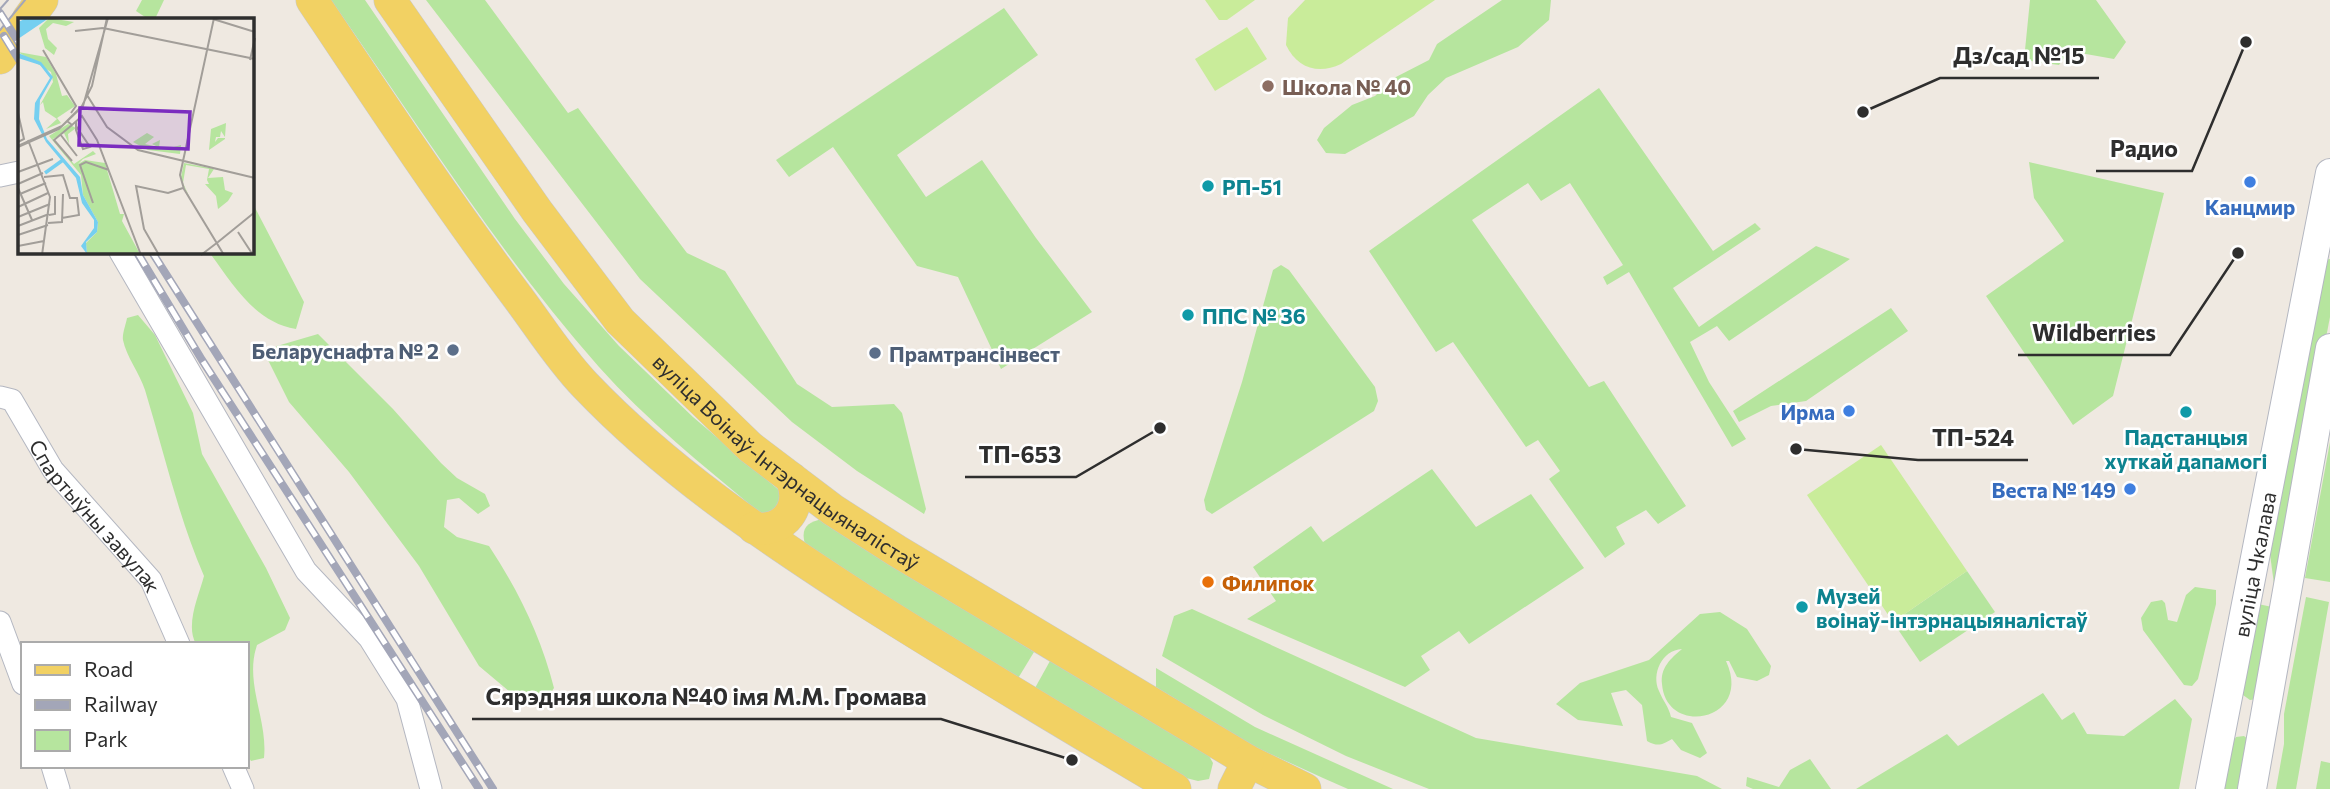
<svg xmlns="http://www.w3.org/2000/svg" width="2330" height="789" viewBox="0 0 2330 789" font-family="Commissioner,sans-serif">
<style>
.green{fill:#b6e59e}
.pitch{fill:#c9ec9a}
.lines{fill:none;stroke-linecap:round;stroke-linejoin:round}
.street-casing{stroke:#b4b7c1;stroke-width:23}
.secondary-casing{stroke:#b4b7c1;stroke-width:30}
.primary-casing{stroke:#c9c9c9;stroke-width:33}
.street{stroke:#fff;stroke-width:21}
.secondary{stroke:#fff;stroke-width:28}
.primary{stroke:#f2d163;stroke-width:32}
.tram{stroke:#a3a6b8;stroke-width:2}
.rail-casing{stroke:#a3a6b8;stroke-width:8}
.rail{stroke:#fff;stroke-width:5;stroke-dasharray:16;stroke-linecap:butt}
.education-dot{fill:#8d6e63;stroke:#fff;stroke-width:2.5}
.shop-dot{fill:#3f7fe0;stroke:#fff;stroke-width:2.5}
.culture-dot{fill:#0f9aa8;stroke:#fff;stroke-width:2.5}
.service-dot{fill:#5c6f8a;stroke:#fff;stroke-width:2.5}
.food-dot{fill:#e8710a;stroke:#fff;stroke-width:2.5}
.labels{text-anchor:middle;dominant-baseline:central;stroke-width:5;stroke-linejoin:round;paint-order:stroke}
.education-label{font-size:21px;font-weight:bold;fill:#785e54;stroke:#fff;text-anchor:start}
.culture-label{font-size:21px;font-weight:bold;fill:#0d838f;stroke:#fff;text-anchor:start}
.shop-label{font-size:21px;font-weight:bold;fill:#366cbe;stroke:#fff;text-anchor:end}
.service-label{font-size:21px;font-weight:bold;fill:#4e5e75;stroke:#fff;text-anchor:end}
.street-label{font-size:21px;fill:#2e2e2e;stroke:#fff}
.food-label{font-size:21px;font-weight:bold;fill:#c56008;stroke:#fff;text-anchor:start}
.inset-river{fill:none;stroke:#75cff0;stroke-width:3.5}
.inset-road{fill:none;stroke:#a29e99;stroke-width:2}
.view{fill:#7b2cbf;fill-opacity:0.15;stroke:#7b2cbf;stroke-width:3.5}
.inset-edge{fill:none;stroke:#2e2e2e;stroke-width:3.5}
.leader{fill:none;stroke:#2e2e2e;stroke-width:2.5}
.callout-dot{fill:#2e2e2e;stroke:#fff;stroke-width:2.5}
.callout-label{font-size:23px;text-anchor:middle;font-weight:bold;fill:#2e2e2e;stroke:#fff;stroke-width:5;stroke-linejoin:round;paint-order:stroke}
</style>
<rect width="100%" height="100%" fill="#efe9e1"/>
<g class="green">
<path d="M 142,0 L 164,0 L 155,19 L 148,19 L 136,11 Z"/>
<path d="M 331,0 L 365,0 L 515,219 L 564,284 L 619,346 L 693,417 L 780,491 L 778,516 L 760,513 C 705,467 647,421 599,367 C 499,254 418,124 331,0 Z"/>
<path d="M 426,0 L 485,0 L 568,113 L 578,108 L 687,253 L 725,271 L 797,384 L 832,407 L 894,404 L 902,413 L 926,509 L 924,514 L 857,471 L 792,422 L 640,279 Z"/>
<path d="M 1502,0 L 1551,0 L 1549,20 L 1518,47 L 1446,78 L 1428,95 L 1414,116 L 1345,154 L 1326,153 L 1317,140 L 1324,128 L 1352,105 L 1375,96 L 1394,78 L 1429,60 L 1437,44 Z"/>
<path d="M 2030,0 L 2096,0 L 2126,42 L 2114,59 L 2069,51 L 2059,65 L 2024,60 Z"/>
<path d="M 1004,8 L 1038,55 L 897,155 L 926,197 L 982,160 L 1036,238 L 1092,312 L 1001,369 L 958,277 L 917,266 L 833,147 L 789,177 L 776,160 Z"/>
<path d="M 1599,88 L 1713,251 L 1755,223 L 1761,229 L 1673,288 L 1699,327 L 1816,246 L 1850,259 L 1729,341 L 1717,326 L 1690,342 L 1709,382 L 1746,439 L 1732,447 L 1629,272 L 1607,285 L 1603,277 L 1623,265 L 1570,183 L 1541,201 L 1528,183 L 1472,220 L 1589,387 L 1604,381 L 1686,506 L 1658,524 L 1646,510 L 1616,527 L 1625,544 L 1605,558 L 1549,479 L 1560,471 L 1538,440 L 1526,447 L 1453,342 L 1436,352 L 1369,251 Z"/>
<path d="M 2029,162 L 2164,193 L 2113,396 L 2073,425 L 1986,296 L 2064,241 L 2034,198 Z"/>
<path d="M 252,202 L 304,302 L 296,329 C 254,322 233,284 209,252 L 252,252 Z"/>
<path d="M 2330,259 L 2330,317 L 2278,585 L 2274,584 L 2269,547 L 2325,260 Z"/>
<path d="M 1281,265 L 1289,270 L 1375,387 L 1378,401 L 1374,411 L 1212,514 L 1206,510 L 1204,500 L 1242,382 L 1273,270 Z"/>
<path d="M 1891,308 L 1908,331 L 1806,401 L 1771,406 L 1739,422 L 1733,411 Z"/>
<path d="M 138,315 L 155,335 L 193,413 L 202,454 L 266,568 L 290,618 L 285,630 L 257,645 C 244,683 268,719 264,758 L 251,761 L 247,755 L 247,644 L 196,644 C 185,625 199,595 204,576 C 178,516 164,452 145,390 C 140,374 126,356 123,340 C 122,334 126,324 127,318 Z"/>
<path d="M 318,334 L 393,409 L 441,463 L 457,478 L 485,494 L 490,506 L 478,514 L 459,498 L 447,500 L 444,527 L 457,537 L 489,546 C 518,590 541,636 554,688 L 545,701 L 516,697 L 479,666 L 419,566 L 349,472 L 289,402 L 266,356 L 277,346 Z"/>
<path d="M 2330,442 L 2330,582 L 2305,578 Z"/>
<path d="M 1432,469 L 1476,527 L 1531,494 L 1584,568 L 1469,644 L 1459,631 L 1421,656 L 1430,670 L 1405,687 L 1247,619 L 1276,601 L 1253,567 L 1311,526 L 1323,542 Z"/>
<path d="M 823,519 L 1034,652 L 1017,680 L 806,547 C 800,530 805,522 823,519 Z"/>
<path d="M 1967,571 L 1995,612 L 1920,662 L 1893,622 Z"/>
<path d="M 2195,587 L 2216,590 L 2216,604 L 2198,679 L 2192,686 L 2184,685 L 2143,630 L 2141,618 L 2151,602 L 2162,600 L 2165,603 L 2168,620 L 2177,622 L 2186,595 Z"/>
<path d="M 2306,597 L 2329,602 L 2296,789 L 2276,789 L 2284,744 L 2284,714 Z"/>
<path d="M 2258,604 L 2277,608 L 2258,699 L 2250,700 L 2243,695 L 2242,687 Z"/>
<path d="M 1192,609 L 1476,738 L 1697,776 L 1722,789 L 1429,789 L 1346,756 L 1263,715 L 1162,656 L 1174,616 Z"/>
<path d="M 1720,612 L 1747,629 L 1771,666 L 1769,675 L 1757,681 L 1737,677 L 1729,661 L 1726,661 C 1754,721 1666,738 1662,684 C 1660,668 1671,658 1682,649 C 1662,650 1651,674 1659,691 C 1663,701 1669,707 1671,717 L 1692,723 L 1707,753 L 1700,758 L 1681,750 L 1672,739 C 1662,745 1658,747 1647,741 L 1642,705 L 1626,690 L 1611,693 L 1623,726 L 1578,720 L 1556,704 L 1580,683 L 1649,660 L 1700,614 Z"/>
<path d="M 1050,661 L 1208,754 L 1213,763 L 1209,779 L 1198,781 L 1186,778 L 1035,688 Z"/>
<path d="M 1156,668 L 1255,727 L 1393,789 L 1348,789 L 1323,778 L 1251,745 L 1156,687 Z"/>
<path d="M 2043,693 L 2062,720 L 2074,712 L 2087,734 L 2124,736 L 2175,699 L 2192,719 L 2179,789 L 1856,789 L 1947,734 L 1958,746 Z"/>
<path d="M 2244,736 L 2249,740 L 2244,789 L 2224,789 L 2232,744 L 2236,737 Z"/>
<path d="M 1810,759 L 1831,789 L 1753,789 L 1746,786 L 1747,777 L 1779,787 L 1790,770 Z"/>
<path d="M 2321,761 L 2330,763 L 2330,789 L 2316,789 Z"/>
</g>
<g class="pitch">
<path d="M 1205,0 L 1255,0 L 1227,20 L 1219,20 Z"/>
<path d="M 1305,0 L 1435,0 L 1341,64 C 1318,75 1297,68 1286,45 L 1288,18 Z"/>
<path d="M 1247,27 L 1267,59 L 1215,91 L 1195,59 Z"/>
<path d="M 1881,445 L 1967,571 L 1893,622 L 1807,495 Z"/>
</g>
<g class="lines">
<g class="street-casing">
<g id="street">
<path d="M 0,176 L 19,172"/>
<path d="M 120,252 L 306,571 L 369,638 L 407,699 L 431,789"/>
<path id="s1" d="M 0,397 L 12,400 L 53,470 L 151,580 L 179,644"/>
<path d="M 0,622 L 23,684"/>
<path d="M 52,766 L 59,789"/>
<path d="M 233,766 L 243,789"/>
</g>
</g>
<g class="secondary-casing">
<g id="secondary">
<path id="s2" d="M 2210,789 L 2330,173"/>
<path d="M 2252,789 L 2330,348"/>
</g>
</g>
<g class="primary-casing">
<g id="primary">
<path d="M 312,0 C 378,99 444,199 516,295 C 538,324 559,358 585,385 C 667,471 764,536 863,600 C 966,665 1070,727 1175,789"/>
<path id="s3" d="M 390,0 L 537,211 L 620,321 L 750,447 L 833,510 L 897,551 L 1248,761 L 1305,789"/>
<path d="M 28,19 L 42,0"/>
<path d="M 0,58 L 19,32"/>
<path d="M 754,528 C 785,533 804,506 791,478"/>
<path d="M 1234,789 L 1248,761"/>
</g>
</g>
<use href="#street" class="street"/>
<use href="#secondary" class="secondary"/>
<use href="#primary" class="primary"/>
<g class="tram">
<path d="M 0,9 L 8,0"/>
<path d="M 0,30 L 25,0"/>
</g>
<g class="rail-casing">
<g id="rail">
<path d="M 0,13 L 19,43"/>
<path d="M 4,36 L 19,60"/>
<path d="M 137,252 L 202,360 L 479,789"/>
<path d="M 152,252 L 493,789"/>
</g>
</g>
<use href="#rail" class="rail"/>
</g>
<circle class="education-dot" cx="1268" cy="86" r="7"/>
<g class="shop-dot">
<circle cx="2250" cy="182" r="7"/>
<circle cx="1849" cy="411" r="7"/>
<circle cx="2130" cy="489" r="7"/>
</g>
<g class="culture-dot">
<circle cx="1208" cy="186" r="7"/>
<circle cx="1188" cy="315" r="7"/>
<circle cx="2186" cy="412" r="7"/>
<circle cx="1802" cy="607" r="7"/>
</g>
<g class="service-dot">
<circle cx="453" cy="350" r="7"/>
<circle cx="875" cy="353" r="7"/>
</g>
<circle class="food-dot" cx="1208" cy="582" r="7"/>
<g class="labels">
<g class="education-label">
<text x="1282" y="86">Школа № 40</text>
</g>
<g class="culture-label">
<text x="1222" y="186">РП-51</text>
<text x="1202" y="315">ППС № 36</text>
<text x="2186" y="436" text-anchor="middle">Падстанцыя<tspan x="2186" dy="24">хуткай дапамогі</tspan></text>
<text x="1816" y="595">Музей<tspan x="1816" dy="24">воінаў-інтэрнацыяналістаў</tspan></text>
</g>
<g class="shop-label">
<text x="2250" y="206" text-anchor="middle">Канцмир</text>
<text x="1835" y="411">Ирма</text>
<text x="2116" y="489">Веста № 149</text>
</g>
<g class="service-label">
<text x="439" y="350">Беларуснафта № 2</text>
<text x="889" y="353" text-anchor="start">Прамтрансінвест</text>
</g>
<g class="street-label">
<text stroke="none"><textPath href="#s3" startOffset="614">вуліца Воінаў-Інтэрнацыяналістаў</textPath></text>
<text stroke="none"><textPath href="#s1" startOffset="156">Спартыўны завулак</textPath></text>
<text stroke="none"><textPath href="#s2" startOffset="229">вуліца Чкалава</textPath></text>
</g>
<g class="food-label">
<text x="1222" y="582">Филипок</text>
</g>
</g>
<g transform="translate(18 18)">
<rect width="236" height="236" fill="#efe9e1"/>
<path d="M 31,0 L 56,4 L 48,8 L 35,5 L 28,11 L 30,21 L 39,30 L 36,37 L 27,30 L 21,10 ZM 0,34 L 28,39 L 38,56 L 44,78 L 49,77 L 57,88 L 39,100 L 43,105 L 28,111 L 39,101 L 27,93 L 25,84 L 22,87 L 35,64 L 33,54 ZM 208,105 L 207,119 L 203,113 L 202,119 L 198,119 L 197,124 L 200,120 L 207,120 L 207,121 L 191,132 L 193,111 ZM 50,106 L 58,110 L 50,116 L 51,126 L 46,115 L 35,121 L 56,146 L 75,133 L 78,136 L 65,141 L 60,146 L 67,142 L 87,145 L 102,196 L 106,196 L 104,203 L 122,236 L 69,236 L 68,225 L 79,214 L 80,204 L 65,177 L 63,157 L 31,118 ZM 129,115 L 136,119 L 127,126 L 140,129 L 134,126 L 142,122 L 141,129 L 148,131 L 163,127 L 162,136 L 130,132 L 115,124 ZM 166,145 L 208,153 L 196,151 L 190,160 L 205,159 L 207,172 L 215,175 L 210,183 L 200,191 L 198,178 L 187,166 L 191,166 L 189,162 L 191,151 L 168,147 L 165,165 L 172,180 L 166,169 L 163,159 Z" fill="#b6e59e"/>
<path d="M 9,0 L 31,0 L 0,21 L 0,4 ZM 0,35 L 23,44 L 35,59 L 22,82 L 21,101 L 29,121 L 62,159 L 65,177 L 80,204 L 79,214 L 68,224 L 69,236 L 63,228 L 76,210 L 76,202 L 64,185 L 58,160 L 28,124 L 16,101 L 17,85 L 32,60 L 22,47 L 0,40 Z" fill="#75cff0"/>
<path class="inset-river" d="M 27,155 L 45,142"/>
<path class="inset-road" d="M 196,0 L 162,157 L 166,171 L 206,237M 195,1 L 237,14M 85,10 L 237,41M 57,13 L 85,10M 25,32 L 58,88 L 53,95M 232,42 L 237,20M 69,77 L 89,109 L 120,132 L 237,160M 0,95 L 6,121 L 0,124M 49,103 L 54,107 L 64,98 L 79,122 L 123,237M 58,108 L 72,129 L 65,131 L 58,112 L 58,103M 42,116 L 59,138M 10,122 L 32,179 L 24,237M 0,128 L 44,108 L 64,88 L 74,68 L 89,0M 0,129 L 41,111 L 65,88 L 90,0M 54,143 L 36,122 L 54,107M 0,154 L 35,141M 26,159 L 45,157 L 52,180 L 59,180 L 61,197 L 44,200M 0,166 L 25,155M 0,170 L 14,202M 2,176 L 28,165M 75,185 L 62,147 L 68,144 L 91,152M 0,189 L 30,175M 31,197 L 37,196 L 37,178M 0,199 L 32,186M 30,205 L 44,204 L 45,176M 0,208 L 31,196M 220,214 L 235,237M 0,217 L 30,207M 200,224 L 237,194M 0,228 L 26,223M 141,237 L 126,211 L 118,168 L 150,175 L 165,170M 183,237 L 200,224"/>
<path class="view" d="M 62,90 L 172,94 L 170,131 L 61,127 Z"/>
<rect width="236" height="236" class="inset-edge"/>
</g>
<path class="leader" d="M1863 112L1940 78H2099M2246 42L2192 171H2096M2238 253L2170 355H2018M1796 449L1918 460H2028M1160 428L1076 477H965M1072 760L941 719H472"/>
<g class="callout-dot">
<circle cx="1863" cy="112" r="7"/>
<circle cx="2246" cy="42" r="7"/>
<circle cx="2238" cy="253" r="7"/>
<circle cx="1796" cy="449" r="7"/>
<circle cx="1160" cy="428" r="7"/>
<circle cx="1072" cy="760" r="7"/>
</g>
<g class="callout-label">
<text x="2019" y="64">Дз/сад №15</text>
<text x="2144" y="157">Радио</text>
<text x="2094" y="341">Wildberries</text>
<text x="1973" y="446">ТП-524</text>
<text x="1020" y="463">ТП-653</text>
<text x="706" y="705">Сярэдняя школа №40 імя М.М. Громава</text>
</g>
<rect x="21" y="642" width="228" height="126" fill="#ffffff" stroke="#ababab" stroke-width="2"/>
<rect x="35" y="665" width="35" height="10" fill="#f2d163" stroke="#ababab" stroke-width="2"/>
<text x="84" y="677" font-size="21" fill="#2e2e2e">Road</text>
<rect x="35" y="700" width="35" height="10" fill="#a3a6b8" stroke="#ababab" stroke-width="2"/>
<text x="84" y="712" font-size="21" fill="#2e2e2e">Railway</text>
<rect x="35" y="730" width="35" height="21" fill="#b6e59e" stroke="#ababab" stroke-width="2"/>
<text x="84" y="747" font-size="21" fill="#2e2e2e">Park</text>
</svg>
